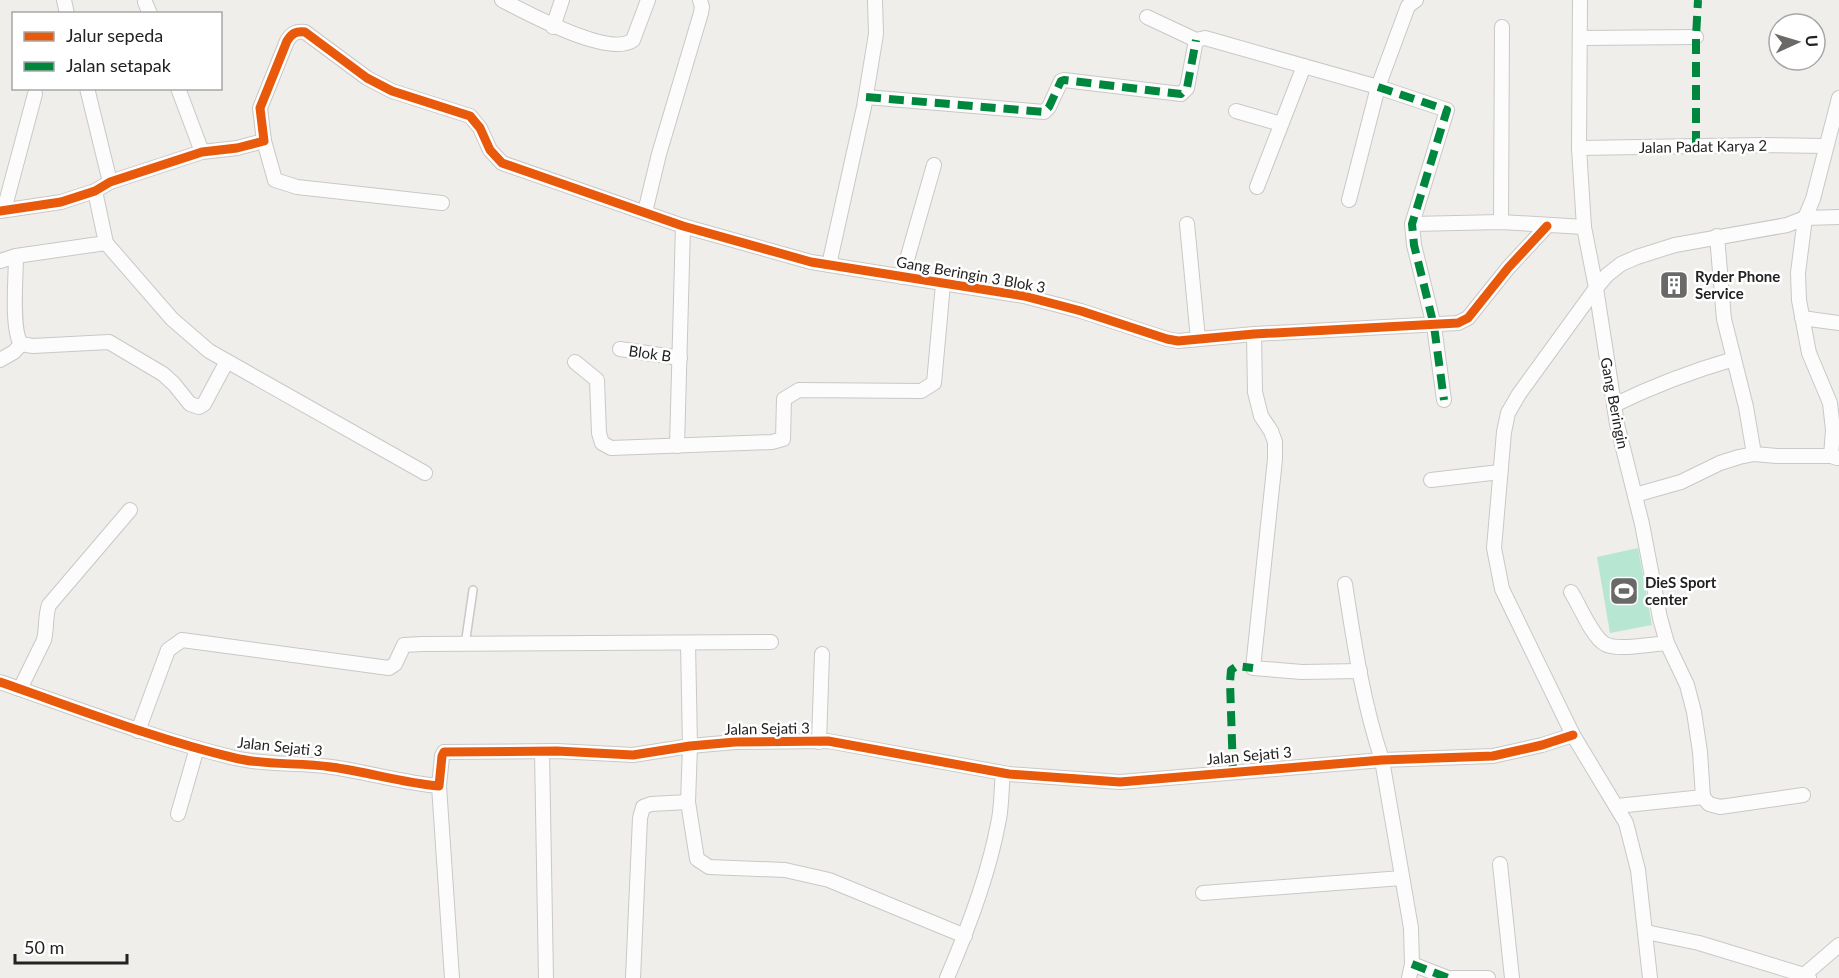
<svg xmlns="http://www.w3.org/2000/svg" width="1839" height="978" viewBox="0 0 1839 978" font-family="Lato,sans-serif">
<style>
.pitch{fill:#b7e6d2}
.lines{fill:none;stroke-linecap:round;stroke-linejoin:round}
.lane-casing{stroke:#c9c8c7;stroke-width:10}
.street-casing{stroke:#c9c8c7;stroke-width:16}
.lane{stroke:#fdfcfc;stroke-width:7}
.street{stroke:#fdfcfc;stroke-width:14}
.quiet{stroke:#00873e;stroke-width:8;stroke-dasharray:15 8;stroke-linecap:butt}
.cycleway-casing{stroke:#fff;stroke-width:13}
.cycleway{stroke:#e8590c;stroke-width:9}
.labels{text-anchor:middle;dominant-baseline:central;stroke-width:5;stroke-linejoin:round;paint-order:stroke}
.street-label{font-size:15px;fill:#222;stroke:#fff}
.poi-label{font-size:15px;font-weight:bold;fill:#222;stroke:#fff;text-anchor:start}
</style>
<rect width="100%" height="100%" fill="#f0eeeb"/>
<path class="pitch" d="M 1638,548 L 1652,625 L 1610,633 L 1597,557 Z"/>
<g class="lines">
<g class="lane-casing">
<path id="lane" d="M 465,645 L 473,590"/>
</g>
<g class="street-casing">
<g id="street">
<path d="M 64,0 L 67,14"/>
<path d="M 502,0 C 525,12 610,58 633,40 L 648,0"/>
<path d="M 1580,0 L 1579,148 L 1584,227 L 1596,288 L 1617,424 L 1642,524 L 1660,618 L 1667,643 L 1687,685 L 1694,712 L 1700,752 L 1703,797"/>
<path d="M 145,2 L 150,14"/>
<path d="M 1147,17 L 1196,40 L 1205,38 L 1378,87 L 1447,110 L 1412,224 L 1414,245 L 1434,326 L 1444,400"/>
<path d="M 553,27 L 562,0"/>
<path d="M 1580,38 L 1696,37"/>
<path d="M 87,88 L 110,182"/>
<path d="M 178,88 L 202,152"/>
<path d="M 866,97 L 1044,112 L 1049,107 L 1061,81 L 1064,80 L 1181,94 L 1187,88 L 1196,40"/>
<path d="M 1236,111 L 1281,124"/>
<path d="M 264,141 L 275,180 L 297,187 L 442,203"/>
<path d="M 1579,148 L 1762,145 L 1826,146"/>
<path d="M 1257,187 L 1304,66"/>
<path d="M 95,191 L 106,243 L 172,319 L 209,351 L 425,473"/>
<path d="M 1349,200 L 1378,87 L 1408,6 L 1416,0"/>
<path d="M 4,210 L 35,94"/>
<path d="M 0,211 L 61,202 L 95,191 L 110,182 L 202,152 L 237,148 L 264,141 L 260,108 L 287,41 C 292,33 296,31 305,32 L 367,78 L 392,91 L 470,116 L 480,128 L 490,150 L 502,163 L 683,226 L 811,262 L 1024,296 L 1081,311 L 1167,339 L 1178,341 L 1254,334 L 1458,323 L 1468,318 L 1508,268 L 1547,226"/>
<path d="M 645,212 L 659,154 L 701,13 L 702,7 L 700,0"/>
<path d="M 1501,222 L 1502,27"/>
<path d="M 1187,224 L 1198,339"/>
<path d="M 1412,224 L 1501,222 L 1584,227"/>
<path d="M 1717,236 L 1724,319 L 1746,407 L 1754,454"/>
<path d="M 16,256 C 16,276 11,329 21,344 L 33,346 L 109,342 L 163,374 L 174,384 L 190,404 L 199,407 L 204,404 L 226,363"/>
<path d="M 0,261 L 16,256 L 106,243"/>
<path d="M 829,265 L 864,107 L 876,34 L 875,0"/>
<path d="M 902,277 L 934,165"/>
<path d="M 1802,318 L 1839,323"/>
<path d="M 1254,334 L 1255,392 L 1261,416 L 1271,431 L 1275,442 L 1275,459 L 1253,668 L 1302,672 L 1360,671"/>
<path d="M 620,349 L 680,358"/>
<path d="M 0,360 L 14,352 L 21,344"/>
<path d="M 575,362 L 597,380 L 599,433 L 602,443 L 611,448 L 772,442 L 783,439 L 784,399 L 799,390 L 921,391 L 934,383 L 943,284"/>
<path d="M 1614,405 C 1653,386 1692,371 1734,359"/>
<path d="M 677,446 L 683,226"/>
<path d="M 1831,456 L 1833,430 L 1830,403 L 1809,353 L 1799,300 L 1798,273 L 1805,218 L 1813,199 L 1839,98"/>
<path d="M 1431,480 L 1500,472"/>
<path d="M 1635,495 L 1681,482 L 1720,463 L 1739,457 L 1754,454 L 1777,456 L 1831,456 L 1837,458"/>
<path d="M 1345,584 C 1354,643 1363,703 1382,760 L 1411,928 L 1412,964 L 1409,978"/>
<path d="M 1571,592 C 1579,604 1592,637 1605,644 C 1616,651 1653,644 1667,643"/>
<path d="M 688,643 L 690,746 L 688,802 L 697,859 L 709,867 L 785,870 L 829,880 L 965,936"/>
<path d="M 0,682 C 78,709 155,739 235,758 C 267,766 299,762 331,767 C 368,772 403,783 439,786 L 442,756 L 444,752 L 557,751 L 633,755 L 690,746 L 735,742 L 828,741 L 1009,774 L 1120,782 L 1382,760 L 1493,756 L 1542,745 L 1573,735"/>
<path d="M 20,689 L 44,640 C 47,628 45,616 49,605 L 130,510"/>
<path d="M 138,731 L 168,650 L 182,640 L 389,668 L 395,664 L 404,645 L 422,644 L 771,642"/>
<path d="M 819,742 L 822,654"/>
<path d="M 542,752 L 546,978"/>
<path d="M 439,786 L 452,978"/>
<path d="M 1617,806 L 1703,797 L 1709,804 L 1720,807 L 1803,795"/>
<path d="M 178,814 L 197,748"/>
<path d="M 1500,864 L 1512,978"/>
<path d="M 1203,893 L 1402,878"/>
<path d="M 1646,932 L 1699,943 L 1804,975 L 1809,978"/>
<path d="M 1412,964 L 1448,978"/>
<path d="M 1804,975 L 1839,945"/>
<path d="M 633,978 L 640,818 L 643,807 L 651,804 L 688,802"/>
<path d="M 947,978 C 968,929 988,877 998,824 C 1002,808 1001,790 1003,773"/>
<path d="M 1453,978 L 1488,978"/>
<path d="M 1650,978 L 1638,870 L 1626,823 L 1573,735 L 1502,589 L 1494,548 L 1504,432 L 1508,413 L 1519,394 L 1596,288 L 1607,275 L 1621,264 L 1637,257 L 1675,245 L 1787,225 L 1805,218 L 1839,217"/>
</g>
</g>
<use href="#lane" class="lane"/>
<use href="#street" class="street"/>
<g class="quiet">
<path d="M 1378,87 L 1447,110 L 1412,224 L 1414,245 L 1434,326 L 1444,400"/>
<path d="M 866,97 L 1044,112 L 1049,107 L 1061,81 L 1064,80 L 1181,94 L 1187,88 L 1196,40"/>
<path d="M 1696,146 L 1696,37 L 1698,0"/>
<path d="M 1233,772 L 1230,682 L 1231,670 L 1237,666 L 1253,668"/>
<path d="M 1412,964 L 1448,978"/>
</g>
<g class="cycleway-casing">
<g id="cycleway">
<path d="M 0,211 L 61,202 L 95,191 L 110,182 L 202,152 L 237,148 L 264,141 L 260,108 L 287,41 C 292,33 296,31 305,32 L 367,78 L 392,91 L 470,116 L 480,128 L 490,150 L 502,163 L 683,226 L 811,262 L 1024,296 L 1081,311 L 1167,339 L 1178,341 L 1254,334 L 1458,323 L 1468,318 L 1508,268 L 1547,226"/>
<path d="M 0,682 C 78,709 155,739 235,758 C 267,766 299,762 331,767 C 368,772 403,783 439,786 L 442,756 L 444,752 L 557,751 L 633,755 L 690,746 L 735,742 L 828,741 L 1009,774 L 1120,782 L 1382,760 L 1493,756 L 1542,745 L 1573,735"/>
</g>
</g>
<use href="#cycleway" class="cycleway"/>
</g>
<defs>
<g id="building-square" transform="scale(1.5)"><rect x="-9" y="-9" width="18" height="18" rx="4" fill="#6a6968" stroke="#fff"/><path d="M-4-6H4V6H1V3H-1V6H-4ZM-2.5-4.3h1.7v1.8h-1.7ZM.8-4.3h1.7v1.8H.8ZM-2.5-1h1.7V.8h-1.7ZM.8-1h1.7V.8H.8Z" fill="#fff"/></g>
<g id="stadium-square" transform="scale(1.5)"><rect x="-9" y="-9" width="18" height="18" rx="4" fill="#6a6968" stroke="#fff"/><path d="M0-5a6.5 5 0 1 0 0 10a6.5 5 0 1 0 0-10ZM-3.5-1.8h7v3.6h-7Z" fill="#fff"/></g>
</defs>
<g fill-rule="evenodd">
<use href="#building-square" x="1674" y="285"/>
<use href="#stadium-square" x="1624" y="591"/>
</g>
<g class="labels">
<g class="street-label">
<text transform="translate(1703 146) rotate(-1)">Jalan Padat Karya 2</text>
<text transform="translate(971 274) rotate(10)">Gang Beringin 3 Blok 3</text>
<text transform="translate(650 353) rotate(8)">Blok B</text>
<text transform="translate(1615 403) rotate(79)">Gang Beringin</text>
<text transform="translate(767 728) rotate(-1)">Jalan Sejati 3</text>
<text transform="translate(280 746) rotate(6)">Jalan Sejati 3</text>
<text transform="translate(1249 755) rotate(-5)">Jalan Sejati 3</text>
</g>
<g class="poi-label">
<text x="1695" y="276">Ryder Phone<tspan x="1695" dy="17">Service</tspan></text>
<text x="1645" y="582">DieS Sport<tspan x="1645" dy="17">center</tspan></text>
</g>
</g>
<rect x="12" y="12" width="210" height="78" fill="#ffffff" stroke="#a7a7a7" stroke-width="1.5"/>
<rect x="24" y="32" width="30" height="9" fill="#e8590c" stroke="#a7a7a7" stroke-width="1.5"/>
<text x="66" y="42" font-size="18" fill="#222222">Jalur sepeda</text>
<rect x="24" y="62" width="30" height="9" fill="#00873e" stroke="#a7a7a7" stroke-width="1.5"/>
<text x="66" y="72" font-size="18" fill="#222222">Jalan setapak</text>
<g transform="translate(1797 42) rotate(86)"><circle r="28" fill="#ffffff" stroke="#a7a7a7" stroke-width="1.5"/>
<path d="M0-4.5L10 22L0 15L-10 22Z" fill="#6a6968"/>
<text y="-9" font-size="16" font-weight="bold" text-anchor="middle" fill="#222222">U</text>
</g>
<path d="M15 954v9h112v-9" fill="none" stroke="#222222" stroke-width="3"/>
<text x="24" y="954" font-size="18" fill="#222222" stroke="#ffffff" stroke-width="4.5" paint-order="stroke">50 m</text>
</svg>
